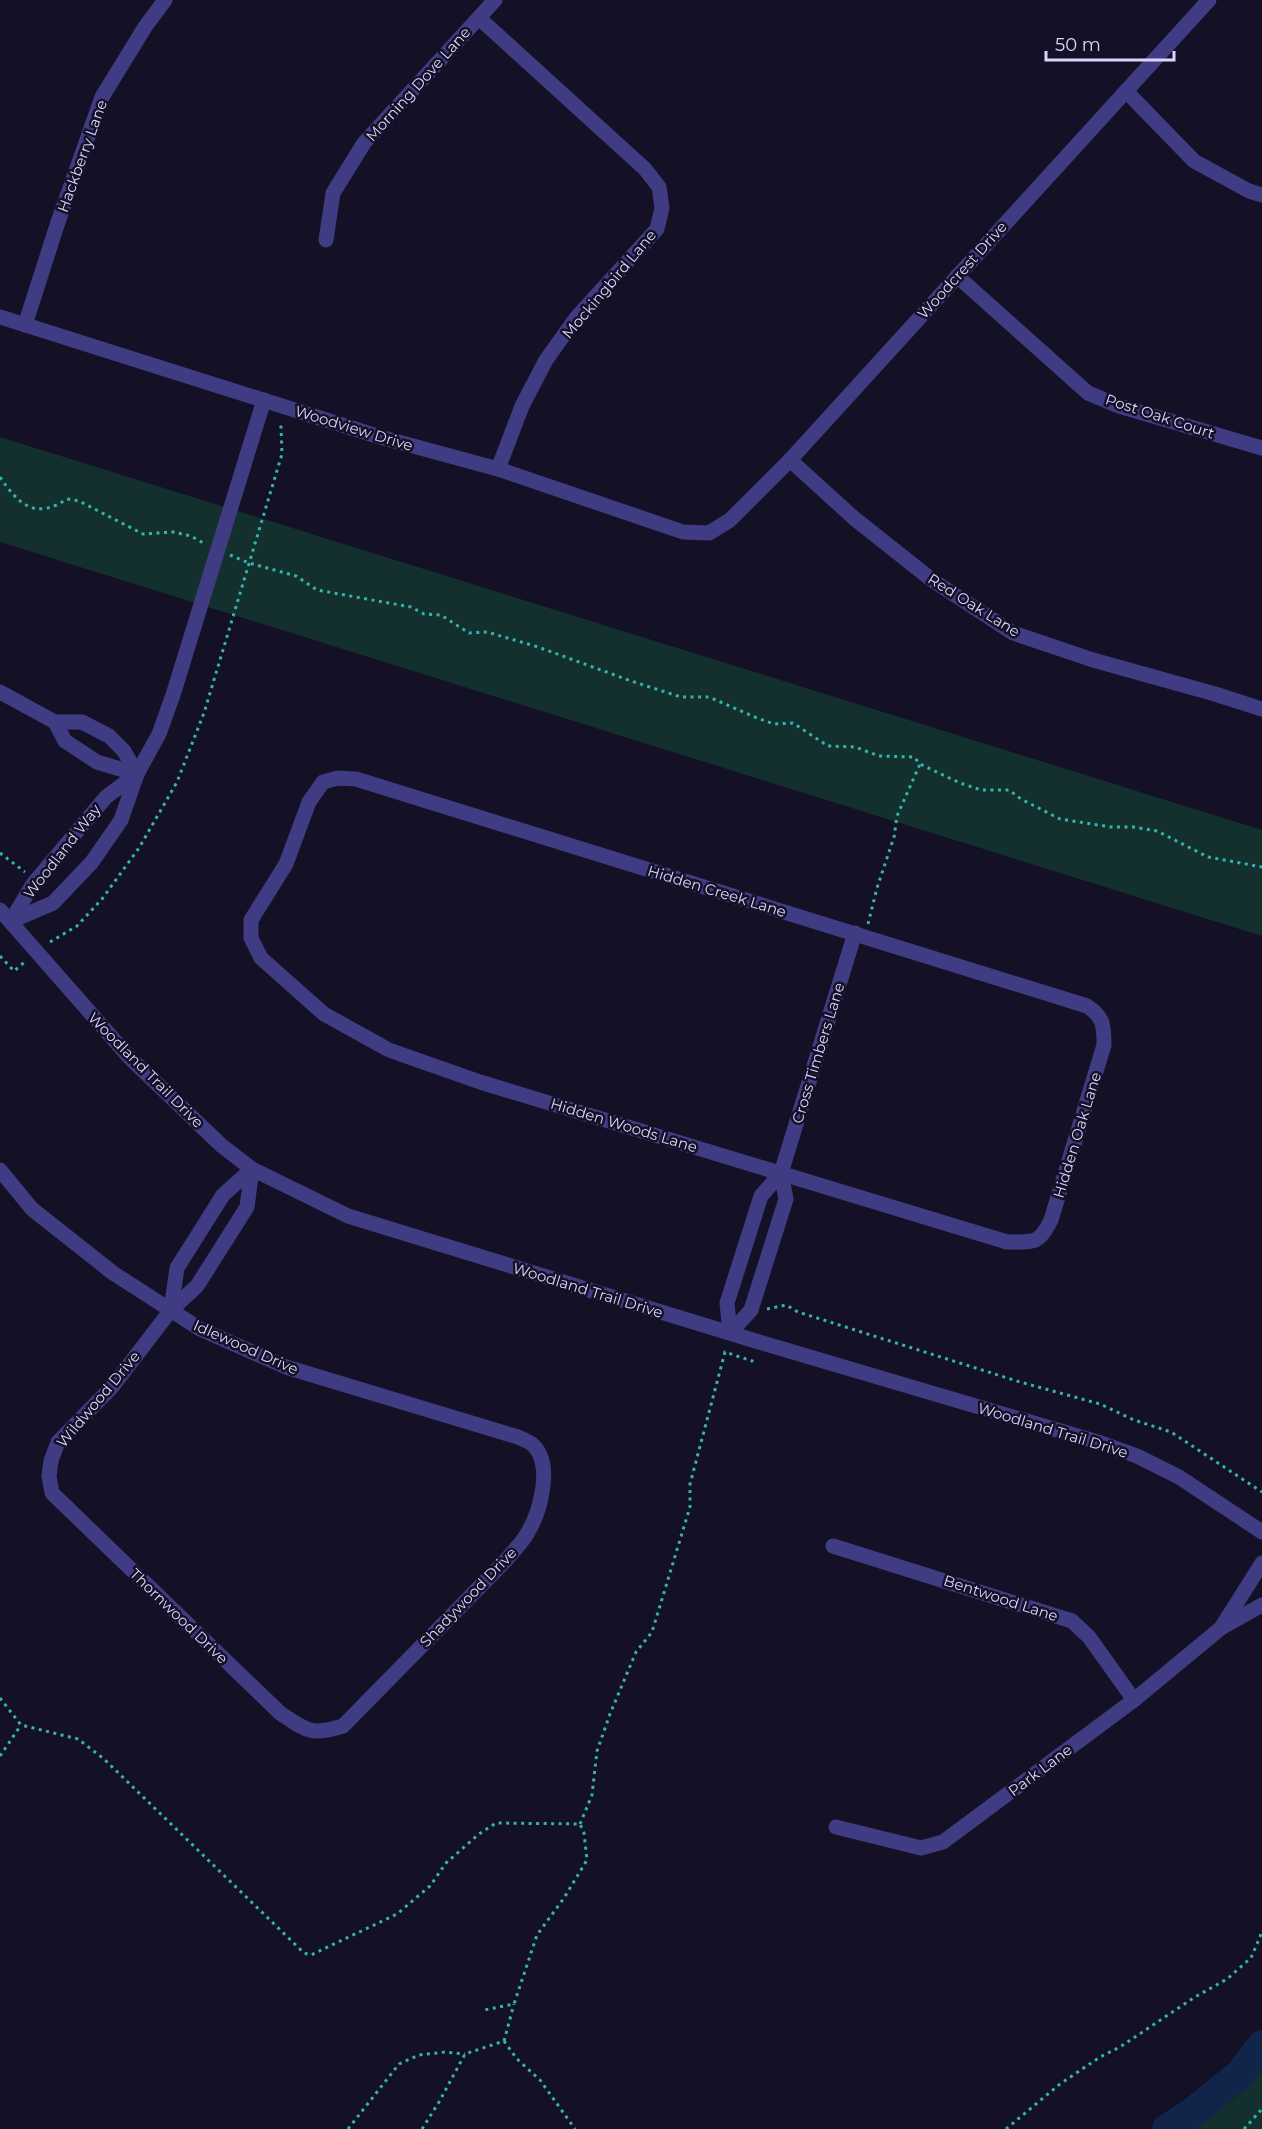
<svg xmlns="http://www.w3.org/2000/svg" width="1262" height="2129" viewBox="0 0 1262 2129" font-family="Montserrat,sans-serif">
<style>
.green{fill:#132f2e}
.lines{fill:none;stroke-linecap:round;stroke-linejoin:round}
.river{stroke:#102549;stroke-width:30}
.path{stroke:#33b4ae;stroke-width:3;stroke-dasharray:3 4.5;stroke-linecap:butt}
.street{stroke:#403c83;stroke-width:15}
.labels{text-anchor:middle;dominant-baseline:central;stroke-width:5;stroke-linejoin:round;paint-order:stroke}
.street-label{font-size:15px;fill:#dad5fe;stroke:#141025}
</style>
<rect width="100%" height="100%" fill="#141025"/>
<g class="green">
<path d="M 0,437 L 1262,830 L 1262,936 L 0,542 Z"/>
<path d="M 1262,2060 L 1262,2129 L 1184,2129 L 1247,2080 Z"/>
</g>
<g class="lines">
<path class="river" d="M 1167,2129 L 1193,2112 L 1240,2074 L 1262,2045"/>
<g class="path">
<path d="M 0,477 C 19,505 35,520 67,499 L 79,501 L 143,534 L 173,532 L 191,536 L 205,544"/>
<path d="M 230,555 L 249,563 L 296,576 L 317,590 L 411,607 L 424,614 L 441,615 L 469,633 L 487,632 L 538,647 L 631,681 L 681,697 L 709,697 L 757,718 L 774,724 L 793,723 L 828,746 L 855,747 L 879,756 L 914,757 L 920,764 L 960,783 L 981,790 L 1009,790 L 1021,799 L 1060,819 L 1111,827 L 1133,827 L 1157,831 L 1208,857 L 1262,867"/>
<path d="M 0,853 L 25,872"/>
<path d="M 868,924 L 877,888 L 894,837 L 897,816 L 920,764"/>
<path d="M 50,942 L 77,926 L 102,899 L 139,848 L 177,782 L 204,713 L 282,454 L 281,427 L 278,422"/>
<path d="M 0,956 L 14,971 L 26,961"/>
<path d="M 767,1309 L 786,1305 L 798,1312 L 1020,1382 L 1100,1404 L 1134,1420 L 1171,1432 L 1262,1492"/>
<path d="M 0,1698 L 21,1725 L 78,1739 L 104,1759 L 304,1953 L 311,1955 L 397,1914 L 430,1886 L 446,1863 L 479,1834 L 496,1823 L 580,1824 L 584,1833 L 587,1860 L 564,1898 L 537,1935 L 514,2004 L 484,2010"/>
<path d="M 0,1756 L 21,1725"/>
<path d="M 580,1824 L 592,1795 L 597,1751 L 610,1714 L 636,1652 L 652,1632 L 690,1507 L 690,1484 L 725,1352 L 752,1361 L 754,1356"/>
<path d="M 504,2041 L 517,2059 L 540,2080 L 575,2129"/>
<path d="M 348,2129 L 399,2064 L 419,2055 L 445,2052 L 465,2054"/>
<path d="M 422,2129 L 439,2102 L 465,2054 L 504,2041 L 514,2004"/>
<path d="M 1006,2129 L 1060,2084 L 1100,2057 L 1120,2047 L 1195,1997 L 1227,1979 L 1251,1958 L 1262,1932"/>
<path d="M 1244,2129 L 1262,2109"/>
</g>
<g class="street">
<path d="M 479,18 L 645,169 L 659,187 L 662,208 L 657,229 L 576,318 L 546,360 L 522,406 L 498,469"/>
<path d="M 1126,91 L 1194,161 L 1249,191 L 1262,195"/>
<path d="M 326,240 L 333,193 L 364,143 L 495,0"/>
<path d="M 957,276 L 1088,393 L 1119,406 L 1262,448"/>
<path d="M 0,317 L 380,437 L 498,469 L 683,532 L 709,533 L 730,520 L 790,460 L 1209,0"/>
<path d="M 25,325 L 57,225 L 102,97 L 145,27 L 165,0"/>
<path d="M 790,460 L 855,519 L 932,580 L 1013,633 L 1093,660 L 1215,694 L 1262,709"/>
<path d="M 0,692 L 55,722 L 82,722 L 109,736 L 124,751 L 137,774"/>
<path d="M 55,722 L 65,741 L 97,762 L 137,774"/>
<path d="M 338,778 L 356,779 L 1087,1006 C 1104,1017 1104,1026 1104,1045 L 1051,1220 C 1039,1245 1033,1242 1007,1242 L 480,1082 L 389,1050 L 324,1014 L 261,958 L 251,938 L 251,920 L 286,864 L 309,802 L 323,782 Z"/>
<path d="M 0,910 L 130,1058 L 222,1146 L 252,1169 L 348,1216 L 759,1342 L 1101,1443 L 1137,1456 L 1179,1477 L 1262,1532"/>
<path d="M 11,921 L 53,903 L 92,862 L 121,820 L 137,774 L 159,734 L 173,695 L 264,400"/>
<path d="M 11,921 L 33,884 L 106,797 L 137,774"/>
<path d="M 0,1170 L 32,1209 L 113,1273 L 200,1329 L 286,1367 L 518,1437 C 522,1439 531,1442 534,1446 C 553,1466 540,1512 528,1532 C 523,1542 514,1550 507,1559 L 343,1726 C 311,1736 307,1731 280,1713 L 52,1493 L 49,1476 L 51,1461 L 58,1442 L 112,1387 L 171,1310 L 197,1286 L 247,1207 L 252,1169"/>
<path d="M 171,1310 L 177,1268 L 223,1195 L 252,1169"/>
<path d="M 730,1333 L 727,1303 L 761,1196 L 781,1173 L 855,933"/>
<path d="M 730,1333 L 751,1310 L 786,1199 L 781,1173"/>
<path d="M 833,1546 L 1072,1621 L 1089,1637 L 1134,1700"/>
<path d="M 1221,1628 L 1262,1563"/>
<path d="M 836,1827 L 921,1848 L 943,1842 L 1134,1700 L 1221,1628 L 1262,1605"/>
</g>
</g>
<g class="labels">
<g class="street-label">
<text transform="translate(418 84) rotate(-48)">Morning Dove Lane</text>
<text transform="translate(82 156) rotate(-70)">Hackberry Lane</text>
<text transform="translate(962 270) rotate(-48)">Woodcrest Drive</text>
<text transform="translate(609 284) rotate(-50)">Mockingbird Lane</text>
<text transform="translate(1160 416) rotate(18)">Post Oak Court</text>
<text transform="translate(354 428) rotate(17)">Woodview Drive</text>
<text transform="translate(974 605) rotate(32)">Red Oak Lane</text>
<text transform="translate(62 851) rotate(-52)">Woodland Way</text>
<text transform="translate(717 891) rotate(17)">Hidden Creek Lane</text>
<text transform="translate(818 1053) rotate(-73)">Cross Timbers Lane</text>
<text transform="translate(146 1070) rotate(45)">Woodland Trail Drive</text>
<text transform="translate(624 1125) rotate(17)">Hidden Woods Lane</text>
<text transform="translate(1077 1135) rotate(-73)">Hidden Oak Lane</text>
<text transform="translate(588 1290) rotate(17)">Woodland Trail Drive</text>
<text transform="translate(246 1347) rotate(24)">Idlewood Drive</text>
<text transform="translate(98 1399) rotate(-50)">Wildwood Drive</text>
<text transform="translate(1053 1430) rotate(17)">Woodland Trail Drive</text>
<text transform="translate(468 1597) rotate(-46)">Shadywood Drive</text>
<text transform="translate(1001 1598) rotate(18)">Bentwood Lane</text>
<text transform="translate(179 1616) rotate(44)">Thornwood Drive</text>
<text transform="translate(1040 1770) rotate(-37)">Park Lane</text>
</g>
</g>
<path d="M1046 51v9h128v-9" fill="none" stroke="#dad5fe" stroke-width="3"/>
<text x="1055" y="51" font-size="18" fill="#dad5fe" stroke="#141025" stroke-width="4.5" paint-order="stroke">50 m</text>
</svg>
